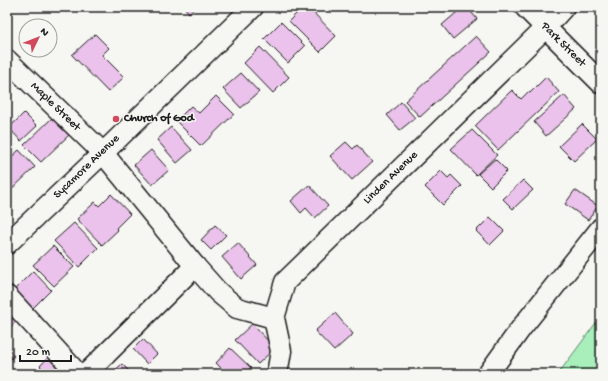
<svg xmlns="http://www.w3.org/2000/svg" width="608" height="381" viewBox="0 0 608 381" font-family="'Gochi Hand',sans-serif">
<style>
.green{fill:#a8efbc;stroke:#62866c}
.building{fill:#eac2eb;stroke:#1c1c1c}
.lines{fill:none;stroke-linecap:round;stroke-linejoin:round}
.minor-casing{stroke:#1c1c1c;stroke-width:23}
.minor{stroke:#f6f6f2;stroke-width:20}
.poi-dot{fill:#d1495b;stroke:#f6f6f2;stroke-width:1.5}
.labels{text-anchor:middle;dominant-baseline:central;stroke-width:3;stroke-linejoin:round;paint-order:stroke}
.street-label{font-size:12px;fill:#1c1c1c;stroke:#f6f6f2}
.poi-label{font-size:12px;font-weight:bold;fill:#1c1c1c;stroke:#f6f6f2;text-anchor:start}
</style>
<rect width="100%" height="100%" fill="#f6f6f2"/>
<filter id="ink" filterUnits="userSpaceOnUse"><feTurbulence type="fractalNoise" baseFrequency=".025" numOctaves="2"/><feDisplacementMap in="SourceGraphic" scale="8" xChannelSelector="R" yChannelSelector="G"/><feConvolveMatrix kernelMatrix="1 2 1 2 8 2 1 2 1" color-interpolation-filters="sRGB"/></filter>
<g filter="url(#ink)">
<path class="green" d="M 601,316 L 601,374 L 558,374 Z"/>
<g class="building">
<path d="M 184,7 L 196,7 L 189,13 Z"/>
<path d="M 303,7 L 308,7 L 336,36 L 320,52 L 289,21 Z"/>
<path d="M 423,7 L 433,7 L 428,12 Z"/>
<path d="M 463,7 L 467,7 L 477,19 L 453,39 L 442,25 Z"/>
<path d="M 281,22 L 305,46 L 288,63 L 264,39 Z"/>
<path d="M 95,34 L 109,48 L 102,55 L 124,77 L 108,92 L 72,55 Z"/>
<path d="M 476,36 L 491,52 L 420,117 L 405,101 Z"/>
<path d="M 260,47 L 289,77 L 273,93 L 244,63 Z"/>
<path d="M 241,73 L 259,92 L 241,108 L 223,89 Z"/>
<path d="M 546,77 L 559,92 L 498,150 L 475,126 L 512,90 L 521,99 L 528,92 L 530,93 Z"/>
<path d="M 564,95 L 576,109 L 546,136 L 534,122 Z"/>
<path d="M 216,96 L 234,114 L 201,146 L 176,121 L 191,106 L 199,113 Z"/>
<path d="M 401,102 L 415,118 L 400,130 L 387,115 Z"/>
<path d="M 24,113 L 37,126 L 21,141 L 9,128 Z"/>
<path d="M 52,118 L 69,135 L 41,162 L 24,145 Z"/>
<path d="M 582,124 L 597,139 L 574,161 L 559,146 Z"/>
<path d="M 171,127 L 192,150 L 177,163 L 157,140 Z"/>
<path d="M 472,130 L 497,155 L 476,175 L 451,149 Z"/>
<path d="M 346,142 L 353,149 L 357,145 L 372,162 L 352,180 L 330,156 Z"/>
<path d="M 19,150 L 35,167 L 8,193 L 7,191 L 7,161 Z"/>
<path d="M 151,150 L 169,170 L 152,185 L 134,165 Z"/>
<path d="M 495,159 L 507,171 L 491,187 L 478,174 Z"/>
<path d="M 441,171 L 448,178 L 451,175 L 462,186 L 443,205 L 425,187 Z"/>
<path d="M 523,180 L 533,190 L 513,209 L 503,199 Z"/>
<path d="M 309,185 L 328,206 L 315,218 L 306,208 L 301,213 L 291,201 Z"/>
<path d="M 575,190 L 598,206 L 588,220 L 565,204 Z"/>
<path d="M 111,194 L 130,214 L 116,228 L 118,230 L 102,245 L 77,219 L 95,202 L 99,206 Z"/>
<path d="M 490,217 L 504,231 L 490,245 L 476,231 Z"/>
<path d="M 74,223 L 98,248 L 79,267 L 54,241 Z"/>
<path d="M 215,225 L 226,235 L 211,250 L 201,240 Z"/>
<path d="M 238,243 L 257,265 L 241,279 L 222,257 Z"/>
<path d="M 53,246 L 74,267 L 54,286 L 33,265 Z"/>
<path d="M 33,271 L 51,290 L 31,310 L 13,291 Z"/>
<path d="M 7,304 L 20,318 L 7,330 Z"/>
<path d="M 335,313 L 353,334 L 334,351 L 315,331 Z"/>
<path d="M 252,324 L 275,348 L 258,364 L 235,340 Z"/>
<path d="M 143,339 L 157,354 L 147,364 L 133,349 Z"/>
<path d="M 7,348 L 14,356 L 7,362 Z"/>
<path d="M 230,348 L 251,368 L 244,374 L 227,374 L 216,363 Z"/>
<path d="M 53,352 L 67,366 L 59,374 L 48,374 L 40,366 Z"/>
<path d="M 122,364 L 132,374 L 111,374 Z"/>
<path d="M 216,369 L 221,374 L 211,374 Z"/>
</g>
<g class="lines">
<g class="minor-casing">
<g id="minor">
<path d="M 525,7 L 601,83"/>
<path d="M 7,60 L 103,153 L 195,266 L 218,292 L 237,308 L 274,318"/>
<path d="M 7,244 L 103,153 L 253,7"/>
<path d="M 7,296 L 78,374"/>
<path d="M 86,374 L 195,266"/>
<path d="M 277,374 L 281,351 L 274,318 L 285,282 L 545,28 L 564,7"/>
<path d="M 488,374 L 522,327 L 601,228"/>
</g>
</g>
<use href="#minor" class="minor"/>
</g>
</g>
<circle class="poi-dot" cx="116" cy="119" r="4"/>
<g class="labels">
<g class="street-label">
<text transform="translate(563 45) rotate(45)">Park Street</text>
<text transform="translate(55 107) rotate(44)">Maple Street</text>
<text transform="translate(87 167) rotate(-44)">Sycamore Avenue</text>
<text transform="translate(391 178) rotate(-44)">Linden Avenue</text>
</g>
<g class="poi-label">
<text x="124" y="119">Church of God</text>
</g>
</g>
<rect width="608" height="381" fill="none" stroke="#f6f6f2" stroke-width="24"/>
<rect x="12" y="12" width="584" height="357" fill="none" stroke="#1c1c1c" stroke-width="1.5" filter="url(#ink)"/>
<g transform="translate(38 38) rotate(47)"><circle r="19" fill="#f6f6f2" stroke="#9f9f9c"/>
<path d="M0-3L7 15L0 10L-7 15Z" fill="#d1495b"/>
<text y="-6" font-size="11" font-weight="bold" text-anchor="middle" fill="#1c1c1c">N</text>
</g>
<path d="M20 355v6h51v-6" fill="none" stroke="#1c1c1c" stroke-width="2"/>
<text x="26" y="355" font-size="12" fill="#1c1c1c" stroke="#f6f6f2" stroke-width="3" paint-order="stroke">20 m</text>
</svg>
